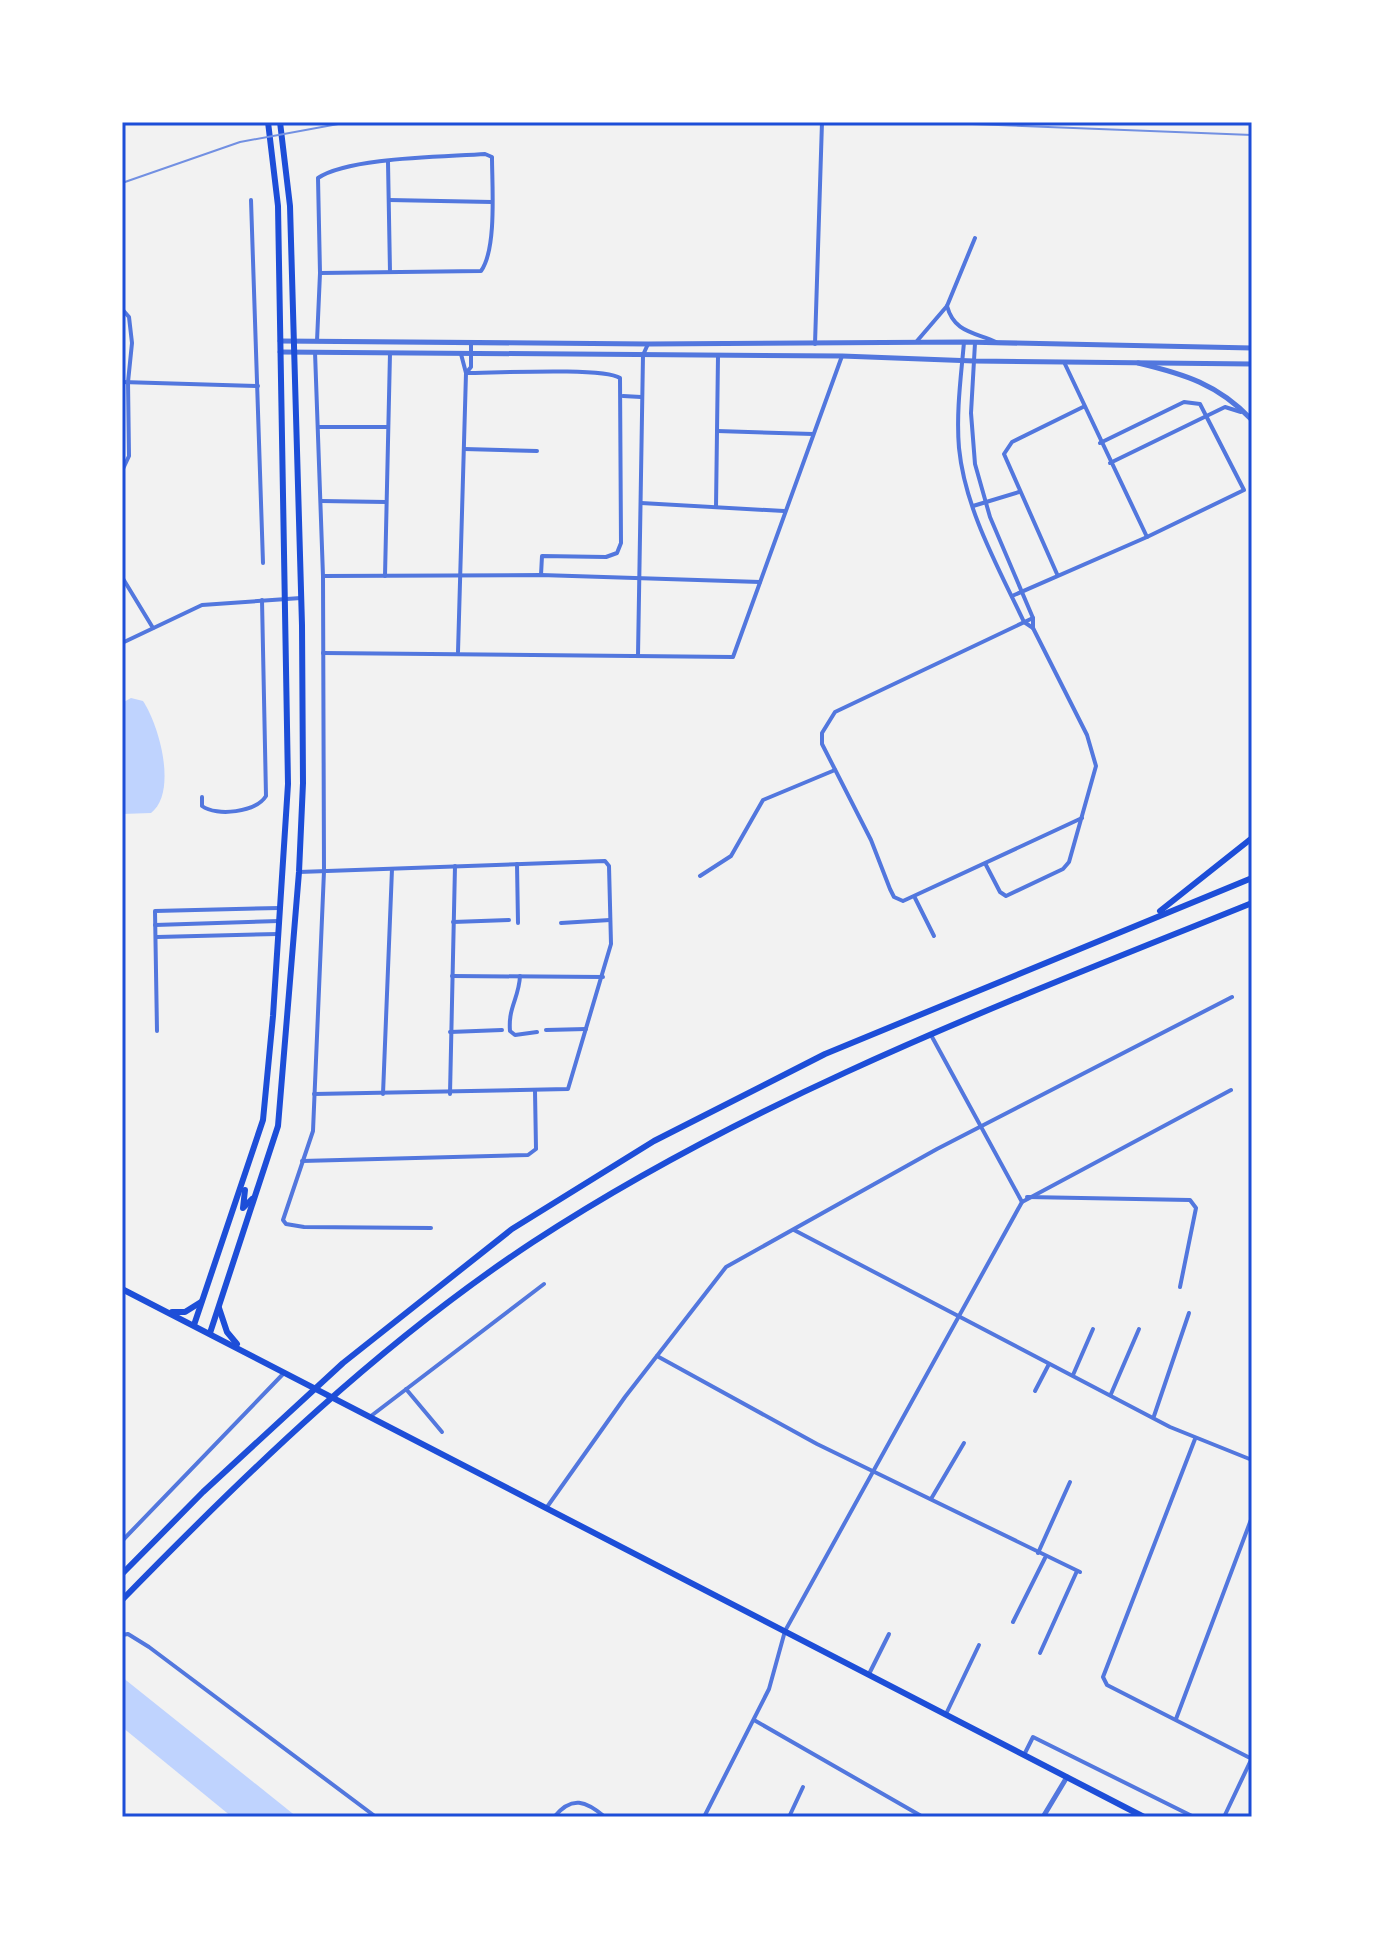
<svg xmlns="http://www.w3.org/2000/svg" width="1374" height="1939" viewBox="0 0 1374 1939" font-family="'Alegreya Sans',sans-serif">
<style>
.water{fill:#bfd3fe}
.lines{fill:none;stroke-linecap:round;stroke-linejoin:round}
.minor{stroke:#5277de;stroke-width:4}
.tertiary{stroke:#5277de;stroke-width:5}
.primary{stroke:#1d4ed8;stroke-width:6}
.trunk{stroke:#1d4ed8;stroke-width:6}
.rail{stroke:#7290e2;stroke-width:2}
.neatline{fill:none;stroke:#1d4ed8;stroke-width:3}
</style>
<rect width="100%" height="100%" fill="#f2f2f2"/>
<g class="water">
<path d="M 131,698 L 143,701 C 159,725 178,792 151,813 L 122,814 L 122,703 Z"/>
<path d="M 122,1677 L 297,1817 L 232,1817 L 122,1727 Z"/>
</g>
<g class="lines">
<g class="minor">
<path d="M 388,162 L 390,272"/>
<path d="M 251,200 L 263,563"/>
<path d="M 389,200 L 492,202"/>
<path d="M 947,306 C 954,332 973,332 996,342"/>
<path d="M 122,309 L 129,317 L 132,343 L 128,382 L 129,456 L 122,471"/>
<path d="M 317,341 L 320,273 L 318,178 C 349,157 445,157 485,154 L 492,157 C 492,185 497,249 481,271 L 320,273"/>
<path d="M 917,341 L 947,306 L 975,238"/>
<path d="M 964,342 C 961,377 956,412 959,448 C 965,509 998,567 1024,622 L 1033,628"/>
<path d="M 975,343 L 971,413 L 975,464 L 990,517 L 1033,618 L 1033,628 L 1087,735 L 1096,766 L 1069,862 L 1063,869 L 1006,896 L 1000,892 L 986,865"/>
<path d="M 815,344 L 822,122"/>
<path d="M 315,352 L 323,576 L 324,871 L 313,1131 L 283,1220 L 286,1224 L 304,1227 L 431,1228"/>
<path d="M 461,354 L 466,373"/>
<path d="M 1064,362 L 1147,537"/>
<path d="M 466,373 C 493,373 604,367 620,378 L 621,543 L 617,553 L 606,557 L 542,556 L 541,575"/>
<path d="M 122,382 L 258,386"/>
<path d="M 623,396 L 641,397"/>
<path d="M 318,427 L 388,427"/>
<path d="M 717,431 L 813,434"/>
<path d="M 464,449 L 537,451"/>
<path d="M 1110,463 L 1225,407 L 1241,412"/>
<path d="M 321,501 L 386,502"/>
<path d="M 641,503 L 784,511"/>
<path d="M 973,506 L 1019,492"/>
<path d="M 716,507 L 718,356"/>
<path d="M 1057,574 L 1004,454 L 1012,442 L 1083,407"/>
<path d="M 323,576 L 541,575 L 760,582"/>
<path d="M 385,576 L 390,353"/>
<path d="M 122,577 L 153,628"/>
<path d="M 1012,596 L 1147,537 L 1244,490 L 1200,404 L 1184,402 L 1100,443"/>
<path d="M 1033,618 L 835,712 L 822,733 L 822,744 L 871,840 L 890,889 L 894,897 L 903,901 L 1082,818"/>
<path d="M 122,643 L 202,605 L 301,598"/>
<path d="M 458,652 L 466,373 L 471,367 L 471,342"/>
<path d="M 323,653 L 733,657 L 842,356"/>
<path d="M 638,656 L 643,355 L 648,344"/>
<path d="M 202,797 L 202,806 C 217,817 256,812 266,796 L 262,600"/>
<path d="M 517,864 L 518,923"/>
<path d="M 299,872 L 605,861 L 609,866 L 611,944 L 568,1089 L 314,1094"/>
<path d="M 700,876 L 731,856 L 763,800 L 835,770"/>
<path d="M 915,898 L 934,936"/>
<path d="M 453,922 L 509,920"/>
<path d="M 561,923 L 610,920"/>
<path d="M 155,925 L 279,921"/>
<path d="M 157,937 L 278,934"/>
<path d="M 452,976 L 603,977"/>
<path d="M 520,976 C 519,998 508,1007 510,1031 L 515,1035 L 537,1032"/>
<path d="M 546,1030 L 586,1029"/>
<path d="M 157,1031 L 155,911 L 280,908"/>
<path d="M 450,1032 L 502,1030"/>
<path d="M 931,1035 L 1022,1202"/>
<path d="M 383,1094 L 392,869"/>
<path d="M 450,1094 L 455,866"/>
<path d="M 302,1161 L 528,1155 L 536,1149 L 535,1091"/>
<path d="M 1027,1197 L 1190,1200 L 1196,1208 L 1180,1287"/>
<path d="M 794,1230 L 1170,1427 L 1252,1460"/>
<path d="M 657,1356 L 817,1444 L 1080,1572"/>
<path d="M 1073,1375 L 1093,1329"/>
<path d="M 406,1389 L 442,1432"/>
<path d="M 1035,1391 L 1049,1364"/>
<path d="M 1111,1394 L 1139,1329"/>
<path d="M 371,1416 L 544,1284"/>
<path d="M 1154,1416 L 1189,1313"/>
<path d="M 1195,1439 L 1103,1677 L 1107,1685 L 1252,1759"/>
<path d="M 931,1499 L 964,1443"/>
<path d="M 547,1507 L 625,1397 L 726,1267 L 937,1149 L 1232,997"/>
<path d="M 122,1541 L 284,1373"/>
<path d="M 1038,1553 L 1070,1482"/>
<path d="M 1013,1622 L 1045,1558"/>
<path d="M 122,1635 L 128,1634 L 149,1647 L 376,1817"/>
<path d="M 1040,1653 L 1077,1571"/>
<path d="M 869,1674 L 889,1634"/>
<path d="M 946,1714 L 979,1645"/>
<path d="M 1176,1719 L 1252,1517"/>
<path d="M 754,1720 L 923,1817"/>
<path d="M 1024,1755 L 1033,1737 L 1194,1817"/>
<path d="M 554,1817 C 572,1795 586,1801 605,1817"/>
<path d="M 704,1817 L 769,1689 L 785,1631 L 1022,1202 L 1231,1090"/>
<path d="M 789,1817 L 803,1787"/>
<path d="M 1224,1817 L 1251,1760"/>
</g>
<g class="tertiary">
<path d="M 280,341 L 648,344 L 964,342 L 1252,348"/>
<path d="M 280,352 L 842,356 L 974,361 L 1252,364"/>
<path d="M 1138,363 C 1184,374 1218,384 1252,420"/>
<path d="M 1043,1817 L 1067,1777"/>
</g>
<g class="primary">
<path d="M 245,1190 L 243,1208 L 252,1199"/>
<path d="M 122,1289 L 1144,1817"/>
<path d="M 219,1308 L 227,1332 L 237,1344"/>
<path d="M 172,1312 L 185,1312 L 201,1302"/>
<path d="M 194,1325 L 263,1120 L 273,1016 L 288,784 L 278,206 L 268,122"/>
<path d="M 210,1333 L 278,1126 L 299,872 L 303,783 L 302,625 L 290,206 L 280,122"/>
</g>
<g class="trunk">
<path d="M 1160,911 L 1252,838"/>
<path d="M 122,1574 L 203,1492 L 343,1363 L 512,1229 L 654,1141 L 825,1054 L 1252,878"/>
<path d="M 122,1600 C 250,1469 380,1343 533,1242 C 756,1096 1007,1002 1252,903"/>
</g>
<g class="rail">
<path d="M 920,122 L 1252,135"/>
<path d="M 122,183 L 240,142 L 349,122"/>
</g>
</g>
<rect width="1374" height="1939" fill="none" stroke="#ffffff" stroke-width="248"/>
<rect x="124" y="124" width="1126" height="1691" class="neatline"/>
</svg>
